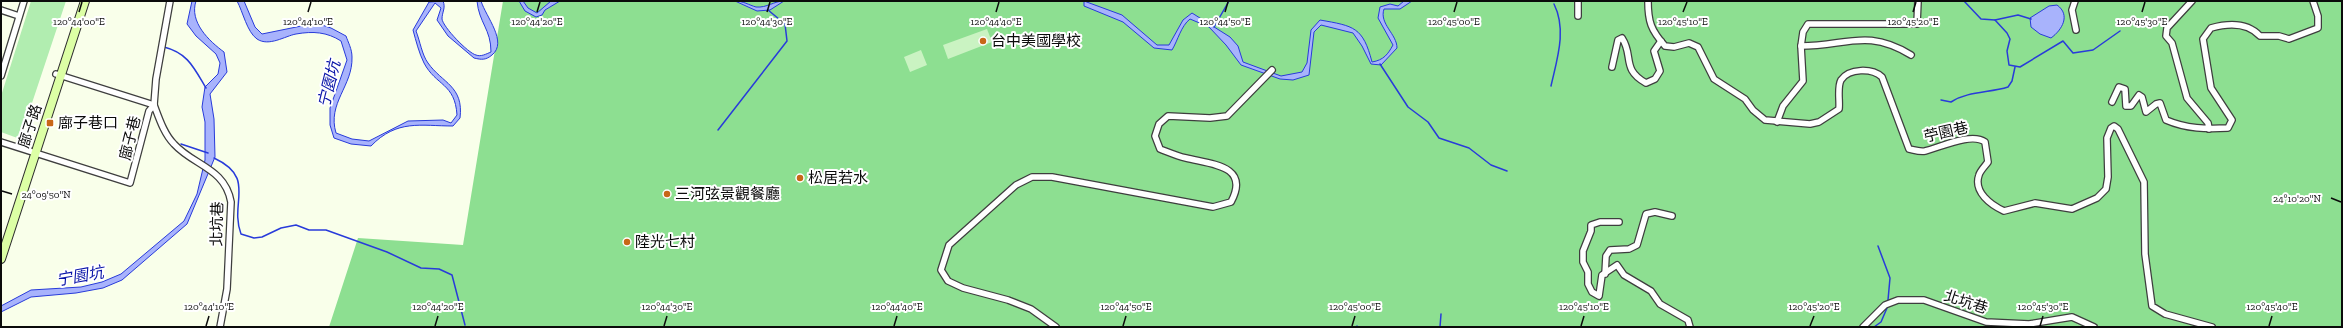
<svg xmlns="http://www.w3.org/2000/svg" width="2343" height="328" viewBox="0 0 2343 328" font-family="'Zilla Slab','Noto Sans TC',serif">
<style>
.green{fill:#b1edb0}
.forest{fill:#8ddf91}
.pitch{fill:#caf3c2}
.water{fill:#a8b3fc;stroke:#283bda}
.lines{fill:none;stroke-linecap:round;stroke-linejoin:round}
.stream{stroke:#283bda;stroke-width:1.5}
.minor-casing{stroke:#3e3e3e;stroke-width:8}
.secondary-casing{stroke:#2d2d2d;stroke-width:10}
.minor{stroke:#fff;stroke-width:5.5}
.secondary{stroke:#dcffa5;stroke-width:8}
.ticks{fill:none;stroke:#0b0b0b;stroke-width:1.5}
.poi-dot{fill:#c86717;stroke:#fff;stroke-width:1.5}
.labels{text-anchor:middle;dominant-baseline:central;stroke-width:4;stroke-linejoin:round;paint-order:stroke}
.poi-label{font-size:15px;fill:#0b0b0b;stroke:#fff;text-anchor:start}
.street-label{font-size:15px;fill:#0b0b0b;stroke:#fff}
.water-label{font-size:16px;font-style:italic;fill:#0914a8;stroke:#fff}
.ticks-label{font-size:10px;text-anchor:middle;fill:#0b0b0b;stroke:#fff;stroke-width:4;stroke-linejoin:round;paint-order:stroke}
</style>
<rect width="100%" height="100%" fill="#f9ffea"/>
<path class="green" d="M 31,1 L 66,1 L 20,139 L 1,132 L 1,96 Z"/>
<path class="forest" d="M 503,1 L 2342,1 L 2342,327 L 329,327 L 358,238 L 463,245 Z"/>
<g class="pitch">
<path d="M 987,29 L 992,42 L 948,59 L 943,45 Z"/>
<path d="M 921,50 L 927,65 L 910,72 L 904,57 Z"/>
</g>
<g class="water">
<path d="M 192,1 L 196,1 C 189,22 209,41 224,52 L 227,72 L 210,94 L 214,119 L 215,157 L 187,224 L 122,280 L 103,288 L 76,293 L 31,297 L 1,312 L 1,306 L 31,290 L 81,287 L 102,282 L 121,274 L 184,221 L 197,194 L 205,160 L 205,122 L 202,107 L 205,87 L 218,74 L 220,63 L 216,54 L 196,36 L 187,24 Z"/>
<path d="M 237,1 L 244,1 L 255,27 L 262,34 L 316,23 L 331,28 L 346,36 C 348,42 352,49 352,57 C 353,86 327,103 336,133 L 352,139 L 369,141 L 408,121 L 443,120 L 451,123 L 457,115 C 455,83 436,86 424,63 C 419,53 416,41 413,30 L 429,2 L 443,1 C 446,8 442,12 442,19 C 443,27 468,53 476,55 C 481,57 486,54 491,52 C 491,29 479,23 477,1 L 481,1 C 486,17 508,42 492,55 C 486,60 482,60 474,58 L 448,36 L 437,20 L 441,8 L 435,3 L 416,31 C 420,41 422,55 428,63 C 442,83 464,86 460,118 L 453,126 C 421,126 397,119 371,146 L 351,144 L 334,138 L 330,125 L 330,108 L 347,60 L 341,41 C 327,32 313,31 296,34 C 285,36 269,47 257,39 C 247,32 243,12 237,1 Z"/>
<path d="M 519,1 L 523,1 L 528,8 L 537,13 L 551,1 L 560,1 L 545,10 L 542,15 L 536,17 L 525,11 Z"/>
<path d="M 735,1 C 743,1 749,5 756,7 C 767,8 774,1 784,1 L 770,10 L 757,11 Z"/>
<path d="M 1084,1 L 1122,15 L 1157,45 L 1169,45 L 1183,20 L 1192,13 L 1230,37 L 1238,46 L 1243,62 L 1281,76 L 1302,72 L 1307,63 L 1311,30 L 1320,20 C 1354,26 1363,27 1372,62 C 1384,60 1388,54 1393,45 L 1378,18 L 1380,7 L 1390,4 L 1398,6 L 1404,1 L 1412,1 L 1400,9 L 1384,9 C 1379,24 1397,34 1397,48 L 1381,65 L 1371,64 L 1362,46 L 1353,33 L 1321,25 L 1314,32 L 1309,75 L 1293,80 L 1280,79 L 1241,65 L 1226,45 L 1209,27 L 1190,19 C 1181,26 1178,40 1172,50 L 1154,48 L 1123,22 L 1084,6 Z"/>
<path d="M 2057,5 C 2071,15 2062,30 2051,38 L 2040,34 L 2031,27 L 2030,18 L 2049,6 Z"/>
</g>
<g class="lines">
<g class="stream">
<path d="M 1964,1 L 1981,19 L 1995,20 L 2007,33 L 2010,39 L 2007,51 L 2009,65 L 2020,67 L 2063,41 L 2073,53 L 2093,50 L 2120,31"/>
<path d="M 1995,20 L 2018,15 L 2031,19"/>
<path d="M 1214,27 L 1229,1"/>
<path d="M 164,47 C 188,53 194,68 206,88"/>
<path d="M 1380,64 L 1408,107 L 1428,122 L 1439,138 L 1469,148 L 1491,165 L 1507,171"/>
<path d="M 1551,86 C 1557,59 1567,30 1554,4"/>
<path d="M 1941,100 L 1951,102 C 1968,91 1989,93 2008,87 L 2012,81 L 2015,67"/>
<path d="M 718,130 L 787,41 L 785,24 L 768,10"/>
<path d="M 181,144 L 208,153"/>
<path d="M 214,158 C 257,178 229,202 241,234 L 254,238 L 262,237 L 281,228 L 296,225 L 309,230 L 326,230 L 387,252 L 421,268 L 439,269 L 452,275 L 465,325"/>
<path d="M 1878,246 L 1890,278 L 1888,300"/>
<path d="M 1357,326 L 1357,327"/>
<path d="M 1440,327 L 1441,314"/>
<path d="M 1874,327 L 1881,322 L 1887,308"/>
</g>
<g class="minor-casing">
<g id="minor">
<path d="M 1648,1 C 1648,22 1651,30 1665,46 L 1674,47 L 1689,43 L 1698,47 L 1714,79 L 1745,99 L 1753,110 L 1765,120 L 1810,124 L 1819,122 L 1839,109 C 1840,101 1837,87 1841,80 C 1849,68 1872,68 1882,77 L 1909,149 C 1914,150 1920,152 1925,151 C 1941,147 1972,132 1985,142 L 1988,162 C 1985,166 1980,171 1979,175 C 1973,192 1991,205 2004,211 L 2035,203 L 2072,209 L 2097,198 L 2106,189 L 2108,177 L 2107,138 L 2111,128 L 2114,126 L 2118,129 L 2144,182 L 2145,254 L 2152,306 L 2165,314 L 2212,327"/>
<path d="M 2075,1 L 2072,10 L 2076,30"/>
<path d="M 2192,1 L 2167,28 L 2166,36 L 2172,43 L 2187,98 L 2208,123 L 2209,129"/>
<path d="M 1,10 L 19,16"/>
<path d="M 1578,16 L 1578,1"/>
<path d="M 1801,46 C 1846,46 1867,28 1911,55"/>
<path d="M 1612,67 L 1618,40 L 1622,38 C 1634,56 1621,69 1646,83 L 1655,79 L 1660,71 L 1654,51 L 1661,41"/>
<path d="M 56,74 L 154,105"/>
<path d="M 1,76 L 24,1"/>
<path d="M 2112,102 L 2119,87 L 2125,89 L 2126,106 L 2131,106 L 2139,95 L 2142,97 L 2146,112 L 2156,104 L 2160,103 L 2166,120 C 2187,129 2206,129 2228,128 L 2232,120 L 2211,88 L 2203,39 L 2211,28 C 2229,23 2247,22 2260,36 L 2279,36 L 2289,39 L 2318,28 L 2318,16 L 2313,1"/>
<path d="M 154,105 C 159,118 164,134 174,144 C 194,166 225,168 231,202 L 227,289 L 220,327"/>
<path d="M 1777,122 L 1783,106 L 1803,81 L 1801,46 L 1803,32 L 1808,24 L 1917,24 L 1918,1"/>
<path d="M 1,142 L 130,183 L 149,111 L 154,105 L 156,79 L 170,1"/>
<path d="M 1619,222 L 1600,222 L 1591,225 L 1591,231 L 1583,251 L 1583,262 L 1588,272 L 1588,284 L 1592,292 L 1599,296 L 1602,275 L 1617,265 L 1624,275 L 1651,291 L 1660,304 L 1688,320 L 1690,327"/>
<path d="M 1605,274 L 1606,256 L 1610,250 L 1629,249 L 1637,245 L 1646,214 L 1655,212 L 1672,216"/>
<path d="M 1056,327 L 1031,309 L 1008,300 L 963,288 L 948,281 L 941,270 L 949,245 L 1016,185 L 1032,177 L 1052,177 L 1213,207 L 1231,202 C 1251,165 1210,164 1186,158 C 1177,156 1168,152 1160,149 L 1155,136 L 1159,124 L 1168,116 L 1210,118 L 1227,116 L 1272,70"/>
<path d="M 1863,327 L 1885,305 L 1898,300 L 1924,300 L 1986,322 L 2029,324 L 2072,317 L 2094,327"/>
</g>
</g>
<g class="secondary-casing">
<path id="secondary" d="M 1,259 L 85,1"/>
</g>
<use href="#minor" class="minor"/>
<use href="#secondary" class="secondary"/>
</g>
<path class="ticks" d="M 79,12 L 82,2M 308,12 L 311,2M 537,12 L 540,2M 767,12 L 770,2M 996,12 L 999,2M 1225,12 L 1228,2M 1454,12 L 1457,2M 1683,12 L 1687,2M 1913,12 L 1916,2M 2142,12 L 2145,2M 2,191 L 12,194M 2331,198 L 2341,202M 206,326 L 209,316M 435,326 L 438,316M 664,326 L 667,316M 894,326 L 897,316M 1123,326 L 1126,316M 1352,326 L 1355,316M 1581,326 L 1584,316M 1810,326 L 1814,316M 2040,326 L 2043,316M 2269,326 L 2272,316"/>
<g class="poi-dot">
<circle cx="983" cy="41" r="4"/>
<rect x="46" y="119" width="8" height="8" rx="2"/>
<circle cx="800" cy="178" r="4"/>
<circle cx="667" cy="194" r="4"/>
<circle cx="627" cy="242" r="4"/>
</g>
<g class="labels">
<g class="poi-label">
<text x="991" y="41">台中美國學校</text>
<text x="58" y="123">廍子巷口</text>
<text x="808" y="178">松居若水</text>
<text x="675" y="194">三河弦景觀餐廳</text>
<text x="635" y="242">陸光七村</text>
</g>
<g class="street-label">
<text transform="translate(30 126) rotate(-72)">廍子路</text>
<text transform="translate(1946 132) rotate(-13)">苧園巷</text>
<text transform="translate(130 138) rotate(-76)">廍子巷</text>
<text transform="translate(217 224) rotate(-89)">北坑巷</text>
<text transform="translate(1966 302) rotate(18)">北坑巷</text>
</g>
<g class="water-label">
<text transform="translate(329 84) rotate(-76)">宁園坑</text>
<text transform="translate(80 276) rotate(-10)">宁園坑</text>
</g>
</g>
<g class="ticks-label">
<text x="79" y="25">120°44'00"E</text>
<text x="308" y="25">120°44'10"E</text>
<text x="537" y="25">120°44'20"E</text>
<text x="767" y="25">120°44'30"E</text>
<text x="996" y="25">120°44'40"E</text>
<text x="1225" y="25">120°44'50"E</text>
<text x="1454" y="25">120°45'00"E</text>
<text x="1683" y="25">120°45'10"E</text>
<text x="1913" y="25">120°45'20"E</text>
<text x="2142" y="25">120°45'30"E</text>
<text x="46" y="198">24°09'50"N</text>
<text x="2297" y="202">24°10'20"N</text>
<text x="209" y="310">120°44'10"E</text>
<text x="438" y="310">120°44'20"E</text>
<text x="667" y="310">120°44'30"E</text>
<text x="897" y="310">120°44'40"E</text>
<text x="1126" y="310">120°44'50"E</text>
<text x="1355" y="310">120°45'00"E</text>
<text x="1584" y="310">120°45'10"E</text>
<text x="1814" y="310">120°45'20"E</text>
<text x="2043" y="310">120°45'30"E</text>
<text x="2272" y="310">120°45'40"E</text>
</g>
<rect width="2343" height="328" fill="none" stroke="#0b0b0b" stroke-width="4"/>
</svg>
